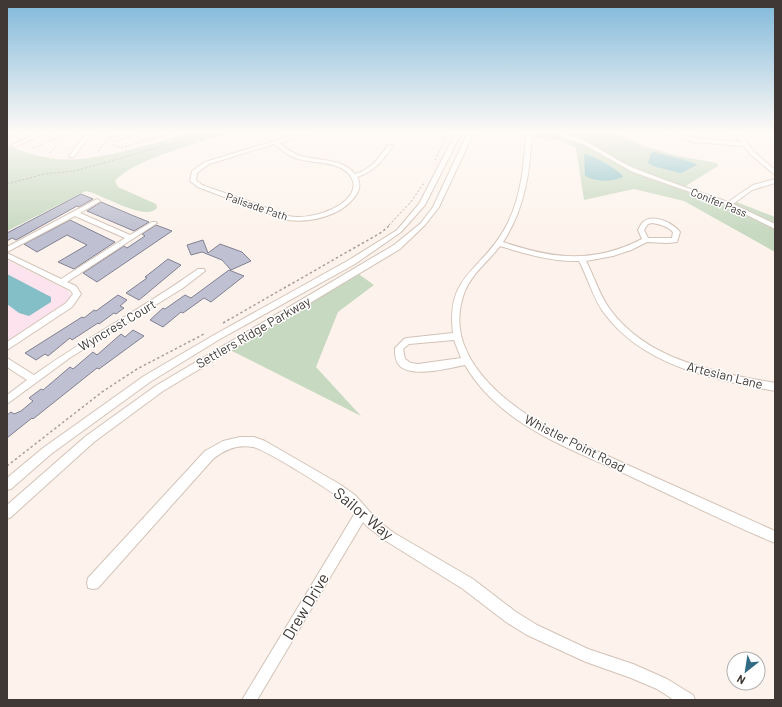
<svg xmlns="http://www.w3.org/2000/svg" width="782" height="707" viewBox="0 0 782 707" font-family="Barlow,sans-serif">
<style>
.education{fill:#fce3ee}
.green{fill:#c7d9c1}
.water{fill:#84bec6}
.building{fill:#bfc0d1;stroke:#818192}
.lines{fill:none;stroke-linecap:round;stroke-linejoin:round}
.minor-casing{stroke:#d3c2b7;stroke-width:2}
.path-far1{stroke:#a79f99;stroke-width:1;stroke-dasharray:2 2;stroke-linecap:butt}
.path{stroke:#a79f99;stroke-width:1.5;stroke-dasharray:2.5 2.5;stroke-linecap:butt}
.minor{fill:#fff;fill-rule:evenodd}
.labels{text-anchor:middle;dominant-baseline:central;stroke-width:3;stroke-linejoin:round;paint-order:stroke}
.far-street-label{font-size:11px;fill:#3f3834;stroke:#fff}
.street-label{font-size:13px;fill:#3f3834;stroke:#fff}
.near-street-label{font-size:16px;fill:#3f3834;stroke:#fff}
</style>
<rect width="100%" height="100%" fill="#fdf3ec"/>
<path class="education" d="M 7,260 L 67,290 L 71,296 L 64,304 L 7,343 Z"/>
<g class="green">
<path d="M 194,132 L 234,132 C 205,141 133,159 115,181 L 118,187 L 156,204 L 157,208 C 145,222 102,194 86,191 L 7,231 L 7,145 C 23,152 39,157 57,159 C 97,163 154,142 194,132 Z"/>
<path d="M 503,132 L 613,132 L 644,146 L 678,156 L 717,163 L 718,166 L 684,187 L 729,204 L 734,201 L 775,217 L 775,252 L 684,201 L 634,189 L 584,200 L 576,148 L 561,141 Z"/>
<path d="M 356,272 L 374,285 L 338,312 L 316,367 L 361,416 L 226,348 Z"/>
</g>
<g class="water">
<path d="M 655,152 C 664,155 693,161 697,165 L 681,173 L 656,167 L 648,163 L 651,153 Z"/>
<path d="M 584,154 C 591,154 621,171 623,177 C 613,182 595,182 585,176 Z"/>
<path d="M 7,274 L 51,297 L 51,302 L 29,316 L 19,313 L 7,304 Z"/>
</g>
<g class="building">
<path d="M 81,194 L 93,199 L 79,207 L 77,206 L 16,240 L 12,238 L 7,241 L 7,233 Z"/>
<path d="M 101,202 L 134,216 L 149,222 L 134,231 L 87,211 Z"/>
<path d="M 70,220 L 115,242 L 74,269 L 58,262 L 87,245 L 67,235 L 37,252 L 24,244 Z"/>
<path d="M 156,225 L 172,231 L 97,282 L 83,273 L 124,246 L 127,248 L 145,236 L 142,234 Z"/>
<path d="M 203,240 L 208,253 L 220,244 L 242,252 L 251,261 L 231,270 L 222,260 L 202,252 L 191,255 L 187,245 Z"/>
<path d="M 168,259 L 181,265 L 139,300 L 126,293 L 147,278 L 145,277 Z"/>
<path d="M 229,270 L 244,276 L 211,302 L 204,298 L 183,313 L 181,312 L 163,327 L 150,320 L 163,308 L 165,309 L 185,295 L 191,298 Z"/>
<path d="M 118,295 L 127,300 L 120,306 L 124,308 L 116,314 L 114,313 L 99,324 L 98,323 L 72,340 L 70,338 L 48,356 L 45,354 L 36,360 L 25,353 L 82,317 L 84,318 L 94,310 L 96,311 Z"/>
<path d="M 133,330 L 144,336 L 99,369 L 97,368 L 33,419 L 32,418 L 7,438 L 7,415 L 11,412 L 14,414 L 21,411 L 33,401 L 29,398 L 41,389 L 43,390 L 70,367 L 73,369 L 93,352 L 97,355 L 121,334 L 125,337 Z"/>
</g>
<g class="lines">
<g class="minor-casing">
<g id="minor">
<path d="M 40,132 L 47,132 L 15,147 L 10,146 Z"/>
<path d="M 87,132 L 92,132 L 74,157 L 70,157 L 69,156 Z"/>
<path d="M 132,132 L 140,132 L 114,141 L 111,139 Z"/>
<path d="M 303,132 L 311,132 L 279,143 C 286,148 293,154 301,156 C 319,161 342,158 355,174 C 371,170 379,158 388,145 L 393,146 C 383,160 374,172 357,177 C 362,185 359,192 353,199 C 339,216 310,223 288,220 C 278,218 268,213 259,210 C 238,202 218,195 198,187 L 190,181 L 192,171 L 205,162 ZM 274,144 C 281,149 287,155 295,158 C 312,164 336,160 349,174 C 354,180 355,187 351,194 C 340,211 307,220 288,216 C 278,213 269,209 259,205 C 240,198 221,192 202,185 L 196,180 L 197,173 L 209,164 Z"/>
<path d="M 456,132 L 462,132 L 425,205 L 401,232 L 355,264 L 220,339 L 150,382 L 51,454 L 11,489 L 7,490 L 7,478 L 43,448 L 144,376 L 214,335 L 349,260 L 397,230 L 419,204 Z"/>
<path d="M 468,132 L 474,132 L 439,207 L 425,225 L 400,249 L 163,391 L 94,442 L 11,517 L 7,519 L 7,505 L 86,436 L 157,385 L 394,245 L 421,223 L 433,207 Z"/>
<path d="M 526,132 L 532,132 C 530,171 525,209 503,242 C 553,259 593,264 642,239 L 638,230 C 639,228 641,224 643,222 C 653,213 673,223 680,232 L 677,242 L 667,243 L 647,242 L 631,250 L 613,256 L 586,261 C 594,276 599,294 609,308 C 647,361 715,372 775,383 L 775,391 C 713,379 644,367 604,313 C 593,298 588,278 579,261 C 552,262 526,254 500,246 C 489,261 472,273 465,291 C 437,361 519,415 572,440 L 775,531 L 775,543 C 727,523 681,500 634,478 C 573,449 501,427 465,365 C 450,368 412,378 400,366 C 395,361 395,354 395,348 L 404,339 L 407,338 L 453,333 C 446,275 480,272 504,230 C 521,201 524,166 526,132 ZM 652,223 C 660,224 667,226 673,232 L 672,238 L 648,238 L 644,230 L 648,224 ZM 454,340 L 461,358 L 418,364 L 411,363 L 405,359 L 403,349 L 409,344 Z"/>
<path d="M 550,132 C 583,132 609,159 639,170 C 668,182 698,191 728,202 L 753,185 L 775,179 L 775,183 L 752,190 L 733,204 L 775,224 L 775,229 L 727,205 L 633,172 L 585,145 Z"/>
<path d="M 662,132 L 671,132 L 694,138 L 741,142 L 734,132 L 739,132 L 754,152 L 775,170 L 775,175 L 750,154 L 744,146 L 694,142 Z"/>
<path d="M 97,199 L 100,201 L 99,202 L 80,213 L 130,235 L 152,222 L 156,222 L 157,223 L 67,282 L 76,286 L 81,294 L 72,307 L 7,350 L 7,342 L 66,303 L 73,294 L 70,290 L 7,258 L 7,253 L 61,279 L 125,238 L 75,216 L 7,252 L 7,247 Z"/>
<path d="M 198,269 L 204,269 L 205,271 L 183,288 L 71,357 L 7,404 L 7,395 L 27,380 L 7,367 L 7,358 L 34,375 C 87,337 145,307 198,269 Z"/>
<path d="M 240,437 L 254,437 L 265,441 L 341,485 L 355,495 L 377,520 L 394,533 L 473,579 L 516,612 L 537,625 L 588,649 L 633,664 L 667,679 L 693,695 L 695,700 L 674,700 L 657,689 L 631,678 L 586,662 L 527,635 L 506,622 L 463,589 L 386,541 L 369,528 L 363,522 L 257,700 L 242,700 L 355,513 C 353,510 350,506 347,504 C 337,494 265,449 253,447 C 237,444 225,449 213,459 L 98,588 L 93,589 L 88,588 L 87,583 L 88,578 L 205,451 L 223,441 Z"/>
</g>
</g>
<g class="path-far1">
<path d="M 7,136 L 17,132"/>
<path d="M 114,145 L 120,148 L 177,132"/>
<path d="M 33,148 L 67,134"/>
<path d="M 98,151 L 107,140"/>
<path d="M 50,153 L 68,132"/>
<path d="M 435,160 L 448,132"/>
<path d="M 7,184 L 44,174 L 75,171 L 213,132"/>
<path d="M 389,225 L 410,203 L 424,183"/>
</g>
<g class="path">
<path d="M 223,323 L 382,232 L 391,224"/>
<path d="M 7,466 L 102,392 L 137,369 L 204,334"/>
</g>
<use href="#minor" class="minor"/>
</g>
<linearGradient id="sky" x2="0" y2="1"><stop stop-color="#80b8da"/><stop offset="0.57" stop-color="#fefaf6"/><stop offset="1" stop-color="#fefaf6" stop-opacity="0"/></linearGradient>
<rect width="782" height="231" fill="url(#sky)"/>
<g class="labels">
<g class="far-street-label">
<text transform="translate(719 202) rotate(22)">Conifer Pass</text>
<text transform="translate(257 206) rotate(19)">Palisade Path</text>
</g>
<g class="street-label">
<text transform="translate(117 325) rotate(-31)">Wyncrest Court</text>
<text transform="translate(253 332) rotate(-30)">Settlers Ridge Parkway</text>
<text transform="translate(725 375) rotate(14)">Artesian Lane</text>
<text transform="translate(575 443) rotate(27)">Whistler Point Road</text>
</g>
<g class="near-street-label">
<text transform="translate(364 513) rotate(40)">Sailor Way</text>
<text transform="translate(305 606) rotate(-59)">Drew Drive</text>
</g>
</g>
<rect width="782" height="707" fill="none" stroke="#3f3834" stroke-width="16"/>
<g transform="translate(746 671) rotate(210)"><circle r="19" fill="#ffffff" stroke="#b2afae"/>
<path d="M0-3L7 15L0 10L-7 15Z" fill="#306a83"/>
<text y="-6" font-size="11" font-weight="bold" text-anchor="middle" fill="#3f3834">N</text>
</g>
</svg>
